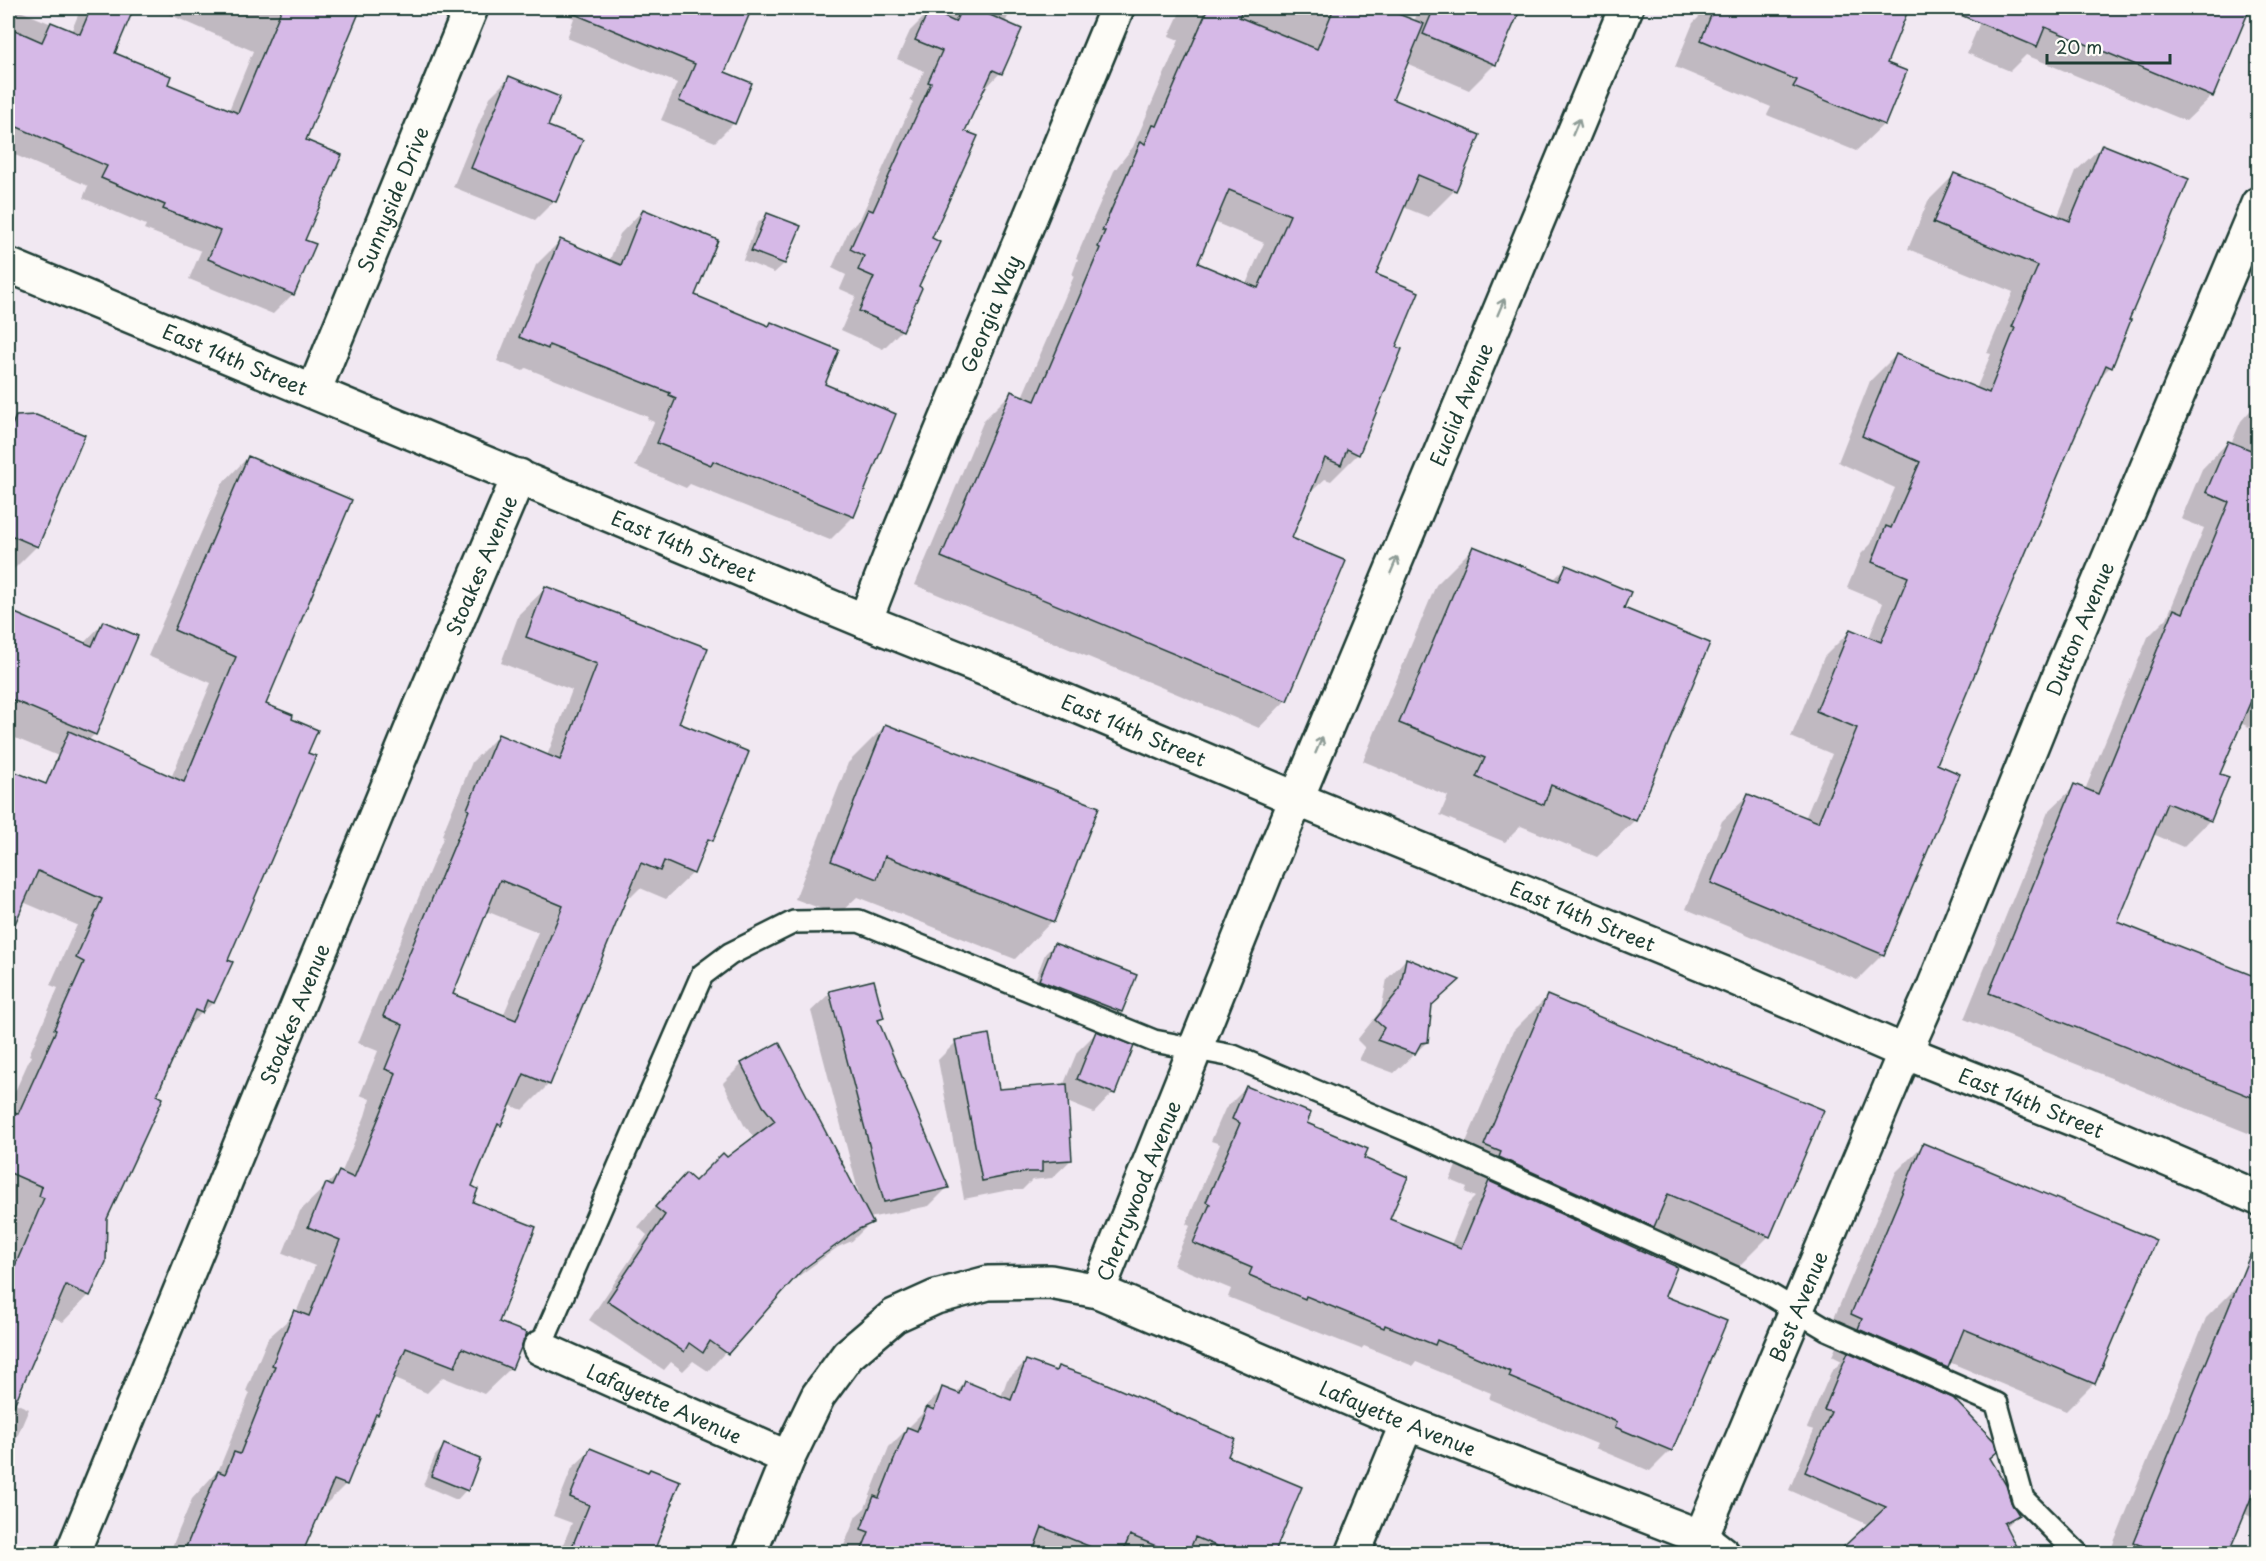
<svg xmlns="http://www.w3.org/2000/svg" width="2266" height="1561" viewBox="0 0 2266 1561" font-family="'Playpen Sans',sans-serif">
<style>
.shadow{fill:#0003;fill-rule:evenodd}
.building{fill:#d6b9e7;stroke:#1f3d34;stroke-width:1.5;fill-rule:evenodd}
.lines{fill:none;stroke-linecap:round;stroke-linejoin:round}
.lane-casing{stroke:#1f3d34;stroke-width:26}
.street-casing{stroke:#1f3d34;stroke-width:38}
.secondary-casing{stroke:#1f3d34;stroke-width:38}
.primary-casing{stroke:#1f3d34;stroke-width:38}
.lane{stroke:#fdfcf7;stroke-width:21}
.street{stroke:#fdfcf7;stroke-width:33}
.secondary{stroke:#fdfcf7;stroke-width:33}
.primary{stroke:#fdfcf7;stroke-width:33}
.oneway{stroke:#8e9c96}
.labels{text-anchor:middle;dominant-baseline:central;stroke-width:4.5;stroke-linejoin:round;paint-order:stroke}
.street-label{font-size:20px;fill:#1f3d34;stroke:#fdfcf7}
</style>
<rect width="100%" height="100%" fill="#f1e8f2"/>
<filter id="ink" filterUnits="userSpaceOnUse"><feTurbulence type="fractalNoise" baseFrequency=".0167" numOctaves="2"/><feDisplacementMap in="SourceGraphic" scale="12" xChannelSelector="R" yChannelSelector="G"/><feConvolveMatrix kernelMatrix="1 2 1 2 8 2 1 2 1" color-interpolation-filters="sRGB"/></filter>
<g filter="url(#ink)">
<g class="shadow">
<path d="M 8,8 L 13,8 L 71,32 L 81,8 L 132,8 L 113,54 L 166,84 L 229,110 L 253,51 L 166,13 L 169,8 L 359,8 L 304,141 L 303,240 L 293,294 L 273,314 L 189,279 L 201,251 L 144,229 L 146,225 L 83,198 L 88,186 L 8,152 Z"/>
<path d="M 567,8 L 750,8 L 723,73 L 734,123 L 715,142 L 661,120 L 677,83 L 567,38 L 574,18 L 564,14 Z"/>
<path d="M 949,8 L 1012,8 L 1005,23 L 1000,73 L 982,92 L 963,131 L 917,287 L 902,330 L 883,349 L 841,330 L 856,296 L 840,289 L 846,275 L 832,268 L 849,230 L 860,219 L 913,102 L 910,101 L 924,71 L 897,59 L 910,31 L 929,12 L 944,18 Z"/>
<path d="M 1182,8 L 1380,8 L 1414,22 L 1419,8 L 1519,8 L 1495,64 L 1469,90 L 1406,63 L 1391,100 L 1455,190 L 1428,217 L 1403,207 L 1374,275 L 1395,347 L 1358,454 L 1331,481 L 1325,479 L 1312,491 L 1310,490 L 1290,539 L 1286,700 L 1259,728 L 915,585 L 984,420 L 1011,393 L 1022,397 L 1074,276 L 1072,275 L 1078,259 L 1076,258 L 1114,171 L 1133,147 L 1179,40 L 1169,36 ZM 1214,222 L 1264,243 L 1246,284 L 1196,264 Z"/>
<path d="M 1708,8 L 1910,8 L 1906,12 L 1885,64 L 1884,124 L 1856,151 L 1767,115 L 1771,107 L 1675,67 L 1693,23 Z"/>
<path d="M 1986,8 L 2248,8 L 2212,96 L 2186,121 L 2026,55 L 2010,71 L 1967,53 Z"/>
<path d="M 509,78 L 546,127 L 581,141 L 554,201 L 535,220 L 453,187 L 490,97 Z"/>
<path d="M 2102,146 L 2127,320 L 2110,367 L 2098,379 L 1935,765 L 1883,954 L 1857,980 L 1686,909 L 1722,821 L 1748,796 L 1805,819 L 1832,754 L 1791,737 L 1824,657 L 1850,631 L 1869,638 L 1883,603 L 1847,588 L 1861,554 L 1871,544 L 1895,488 L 1838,462 L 1870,381 L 1896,355 L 1976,389 L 1991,354 L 1987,353 L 2013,292 L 1908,249 L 1928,201 L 1954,175 L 2057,218 L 2076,171 Z"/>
<path d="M 643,210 L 693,296 L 823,385 L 853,517 L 830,540 L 690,484 L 686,488 L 635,466 L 654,422 L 647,419 L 648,417 L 526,368 L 523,371 L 497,361 L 536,265 L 560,241 L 609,262 L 620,234 Z"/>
<path d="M 767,214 L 799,227 L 784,264 L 774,273 L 743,260 L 757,224 Z"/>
<path d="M 2258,402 L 2258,731 L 2240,723 L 2219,774 L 2210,820 L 2183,847 L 2153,834 L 2116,923 L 2258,980 L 2258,1137 L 1964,1019 L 2048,812 L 2075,786 L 2085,790 L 2148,637 L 2167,618 L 2204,528 L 2181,519 L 2202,469 L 2228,442 L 2231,444 L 2241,421 Z"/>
<path d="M 8,417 L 14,420 L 37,546 L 8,575 Z"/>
<path d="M 248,457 L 264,704 L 226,961 L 213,1003 L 185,1028 L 155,1096 L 106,1219 L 89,1295 L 63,1322 L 51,1316 L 13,1402 L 29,1409 L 8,1458 L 8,1107 L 31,1056 L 29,1055 L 58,988 L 50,985 L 77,925 L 23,902 L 8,937 L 8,770 L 45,785 L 48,782 L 171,778 L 211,683 L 148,656 L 222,484 Z"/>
<path d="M 1473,548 L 1553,580 L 1566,567 L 1622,609 L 1635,820 L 1597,857 L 1521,826 L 1505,842 L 1440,815 L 1448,796 L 1363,761 L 1436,585 Z"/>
<path d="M 546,588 L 677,724 L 711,840 L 702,849 L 693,873 L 666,899 L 640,888 L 632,896 L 627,894 L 549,1084 L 523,1110 L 509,1105 L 500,1125 L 493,1132 L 470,1186 L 471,1203 L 497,1322 L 511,1368 L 484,1394 L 443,1377 L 427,1393 L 392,1378 L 377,1414 L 372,1419 L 345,1485 L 319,1511 L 296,1554 L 169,1554 L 192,1499 L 219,1469 L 250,1393 L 246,1391 L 268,1338 L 296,1313 L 315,1266 L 283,1253 L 300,1211 L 339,1173 L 341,1174 L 365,1116 L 370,1099 L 360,1095 L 378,1051 L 358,1043 L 444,836 L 442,835 L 472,762 L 498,736 L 547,756 L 572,690 L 501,663 L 519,614 ZM 486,911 L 538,932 L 503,1016 L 451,995 Z"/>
<path d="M 8,612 L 83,644 L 103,623 L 95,734 L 68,760 L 8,735 Z"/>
<path d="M 885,726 L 1052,921 L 1015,959 L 857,897 L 838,915 L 795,899 L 848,763 Z"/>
<path d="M 1055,944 L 1121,1011 L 1112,1021 L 1031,990 L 1045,954 Z"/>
<path d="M 1406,959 L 1457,981 L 1431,1007 L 1427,1042 L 1394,1073 L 1359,1060 L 1365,1048 L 1357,1040 L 1381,1010 L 1387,979 Z"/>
<path d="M 830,993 L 882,1018 L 878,1022 L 947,1188 L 929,1206 L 869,1218 L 871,1222 L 852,1241 L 838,1247 L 788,1284 L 708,1371 L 693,1361 L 683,1371 L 671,1362 L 664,1370 L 589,1320 L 647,1235 L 638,1227 L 667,1193 L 686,1175 L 695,1183 L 755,1138 L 744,1125 L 723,1083 L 742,1064 L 860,1198 L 811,1011 ZM 851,1233 L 851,1236 L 797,1275 L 795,1273 Z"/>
<path d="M 1548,996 L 1769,1236 L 1734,1271 L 1645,1234 L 1631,1247 L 1663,1296 L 1671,1450 L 1650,1471 L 1595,1448 L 1597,1444 L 1489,1399 L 1491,1393 L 1416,1362 L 1413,1366 L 1364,1346 L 1361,1349 L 1228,1297 L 1231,1289 L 1173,1265 L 1190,1226 L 1186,1224 L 1220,1144 L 1211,1141 L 1225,1109 L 1246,1088 L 1362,1159 L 1388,1219 L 1451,1245 L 1468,1204 L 1475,1197 L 1465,1192 L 1467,1187 L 1450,1180 L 1513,1031 Z"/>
<path d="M 1096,1033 L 1113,1093 L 1094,1113 L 1067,1102 L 1071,1160 L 1052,1178 L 1032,1180 L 1022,1190 L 1009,1190 L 964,1199 L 938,1060 L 956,1042 L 998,1090 L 1063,1086 L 1077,1052 Z"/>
<path d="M 1923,1145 L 2094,1383 L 2066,1411 L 1949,1362 L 1947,1368 L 1926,1388 L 1989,1458 L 2017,1515 L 2005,1527 L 1869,1525 L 1789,1490 L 1814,1430 L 1807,1428 L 1831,1372 L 1842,1361 L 1832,1356 L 1836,1347 L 1824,1342 L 1896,1172 Z"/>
<path d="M 2240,1284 L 2258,1292 L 2258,1520 L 2243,1513 L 2226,1554 L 2109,1554 L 2206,1318 Z"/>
<path d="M 1026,1361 L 1054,1372 L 1058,1368 L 1226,1457 L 1273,1554 L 850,1554 L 851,1551 L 843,1548 L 856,1516 L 865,1508 L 889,1447 L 922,1414 L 924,1408 L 943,1389 L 955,1394 L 965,1383 L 1001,1397 L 1007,1380 Z"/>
<path d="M 444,1446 L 466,1490 L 457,1500 L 423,1485 L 435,1456 Z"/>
<path d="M 591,1450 L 649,1554 L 559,1554 L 572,1523 L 553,1516 L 572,1468 Z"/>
</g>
<g class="building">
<path d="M 91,8 L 134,8 L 115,53 L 171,76 L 168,84 L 238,113 L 282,8 L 361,8 L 306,140 L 342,155 L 305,240 L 316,244 L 294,295 L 208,259 L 220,231 L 163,209 L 165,205 L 101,178 L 107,166 L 8,123 L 8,27 L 42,42 L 51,22 L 80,34 Z"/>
<path d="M 560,8 L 752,8 L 725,72 L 752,83 L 735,124 L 679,101 L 695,64 Z"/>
<path d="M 962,8 L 974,8 L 1022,29 L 1002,74 L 993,70 L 965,131 L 978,136 L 932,238 L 940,242 L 919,286 L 922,288 L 903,331 L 859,311 L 874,277 L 858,270 L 864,256 L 850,249 L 868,209 L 873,211 L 931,83 L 928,82 L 942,51 L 915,40 L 929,10 L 955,22 Z"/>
<path d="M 1208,8 L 1243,8 L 1239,17 L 1317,49 L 1334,8 L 1383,8 L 1424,24 L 1393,99 L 1480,135 L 1456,191 L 1418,175 L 1376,274 L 1419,292 L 1396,347 L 1402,349 L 1359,455 L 1347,449 L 1341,465 L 1325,458 L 1292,538 L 1346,561 L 1287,701 L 941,557 L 1011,391 L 1035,401 L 1100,248 L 1098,247 L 1105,231 L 1102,231 L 1141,141 L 1145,144 L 1153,125 L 1157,126 ZM 1229,190 L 1290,215 L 1258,288 L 1198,263 Z"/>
<path d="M 1434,8 L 1521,8 L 1496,65 L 1423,34 Z"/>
<path d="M 1714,8 L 1909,8 L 1887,63 L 1907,71 L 1885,125 L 1793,87 L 1797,80 L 1701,40 Z"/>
<path d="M 1944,8 L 2250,8 L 2213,97 L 2045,27 L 2037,47 Z"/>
<path d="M 509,76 L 560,97 L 548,126 L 583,140 L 556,202 L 471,168 Z"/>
<path d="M 2102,144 L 2189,179 L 2129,320 L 2131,320 L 2112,368 L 2106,365 L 2073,440 L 1937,764 L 1960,774 L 1884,955 L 1711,883 L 1748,794 L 1818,822 L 1857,728 L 1816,711 L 1850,629 L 1881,642 L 1908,577 L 1872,562 L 1886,526 L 1891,528 L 1920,462 L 1862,436 L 1896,354 L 1989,393 L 2015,328 L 2012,327 L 2038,266 L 1933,223 L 1954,173 L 2070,221 Z"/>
<path d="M 643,209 L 718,240 L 695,295 L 769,326 L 771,322 L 839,350 L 825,384 L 896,414 L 854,517 L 713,461 L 711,465 L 657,443 L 676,398 L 669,395 L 670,393 L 549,345 L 548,349 L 519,337 L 560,239 L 621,265 Z"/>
<path d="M 767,213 L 801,226 L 785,264 L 751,251 Z"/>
<path d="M 36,415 L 85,435 L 38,547 L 8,534 L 8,435 L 16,416 Z"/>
<path d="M 2258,433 L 2259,682 L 2220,774 L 2229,777 L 2211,821 L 2167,803 L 2118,922 L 2259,978 L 2259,1100 L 1989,993 L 2074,784 L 2098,794 L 2174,609 L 2183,613 L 2229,502 L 2206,492 L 2228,441 L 2251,450 Z"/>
<path d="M 248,456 L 352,500 L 266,704 L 293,715 L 292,719 L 318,730 L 308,753 L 316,756 L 228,960 L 233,962 L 214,1003 L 207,1000 L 202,1013 L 195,1010 L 157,1095 L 163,1098 L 107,1219 L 106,1262 L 90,1296 L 66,1285 L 8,1419 L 8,1282 L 44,1198 L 39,1196 L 42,1187 L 8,1172 L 8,1109 L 18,1114 L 56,1030 L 54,1029 L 84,962 L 76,958 L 102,899 L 38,871 L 8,940 L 8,769 L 46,784 L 69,731 L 184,782 L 236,657 L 174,630 Z"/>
<path d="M 1473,546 L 1559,581 L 1566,565 L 1631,592 L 1624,608 L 1710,643 L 1636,821 L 1551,785 L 1544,805 L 1476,777 L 1485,758 L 1399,723 Z"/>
<path d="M 545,586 L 708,648 L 679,723 L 749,752 L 713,841 L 708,839 L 694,874 L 664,861 L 660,871 L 641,863 L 550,1085 L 524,1074 L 501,1126 L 498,1124 L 472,1186 L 478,1189 L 473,1202 L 536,1227 L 499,1322 L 527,1333 L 512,1369 L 462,1348 L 455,1367 L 406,1348 L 378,1415 L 376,1414 L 347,1485 L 334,1480 L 302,1554 L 183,1554 L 218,1471 L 225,1474 L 234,1452 L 240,1454 L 275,1366 L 272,1365 L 294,1310 L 309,1316 L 340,1240 L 308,1227 L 326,1183 L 332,1186 L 339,1171 L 354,1178 L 391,1088 L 396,1073 L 385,1069 L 403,1025 L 383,1016 L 469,810 L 467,809 L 498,734 L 560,760 L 597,664 L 526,637 ZM 500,880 L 563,906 L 516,1020 L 453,994 Z"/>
<path d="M 8,610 L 92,646 L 103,621 L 138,636 L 96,735 L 8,698 Z"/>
<path d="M 885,724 L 1099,807 L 1054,922 L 885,856 L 877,879 L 831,861 Z"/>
<path d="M 1054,943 L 1137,975 L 1122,1012 L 1039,980 Z"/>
<path d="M 1406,958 L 1460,980 L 1432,1005 L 1428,1042 L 1421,1043 L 1415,1054 L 1377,1040 L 1384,1028 L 1375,1020 L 1400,989 Z"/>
<path d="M 874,980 L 884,1018 L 878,1020 L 949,1188 L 884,1202 L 829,991 Z"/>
<path d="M 1547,995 L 1824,1110 L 1770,1237 L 1668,1194 L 1654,1227 L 1499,1157 L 1501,1152 L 1484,1145 Z"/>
<path d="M 1096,1031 L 1134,1046 L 1115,1094 L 1077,1079 Z"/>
<path d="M 989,1034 L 999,1089 L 1067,1084 L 1072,1160 L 1042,1162 L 1042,1172 L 1028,1172 L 982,1181 L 955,1040 Z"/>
<path d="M 779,1042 L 873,1223 L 859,1229 L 802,1270 L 728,1354 L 710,1341 L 703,1353 L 689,1343 L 684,1352 L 607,1301 L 665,1215 L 655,1207 L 686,1173 L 695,1181 L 723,1153 L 727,1157 L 775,1121 L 763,1106 L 741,1063 Z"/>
<path d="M 1246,1086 L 1311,1113 L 1307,1123 L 1368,1149 L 1364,1158 L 1408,1177 L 1390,1219 L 1461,1248 L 1489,1181 L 1677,1267 L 1665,1296 L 1727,1321 L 1672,1451 L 1615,1427 L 1617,1422 L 1509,1377 L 1511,1372 L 1437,1340 L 1435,1345 L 1385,1325 L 1384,1328 L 1306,1296 L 1305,1299 L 1249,1275 L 1252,1268 L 1193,1243 L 1210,1204 L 1206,1202 L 1240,1123 L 1232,1119 Z"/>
<path d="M 1923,1143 L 2156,1240 L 2095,1384 L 1964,1329 L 1948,1368 L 1858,1329 L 1862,1319 L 1851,1314 Z"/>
<path d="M 2257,1238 L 2259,1479 L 2228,1554 L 2160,1554 L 2133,1542 Z"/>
<path d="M 1848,1352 L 1953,1398 L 1994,1441 L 1997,1452 L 1990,1458 L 2006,1485 L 2011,1502 L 2019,1515 L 2004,1523 L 2020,1554 L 1836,1554 L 1886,1507 L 1805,1472 L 1831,1412 L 1824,1410 Z"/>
<path d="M 1026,1360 L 1056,1371 L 1058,1366 L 1093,1378 L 1235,1439 L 1228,1456 L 1302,1487 L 1274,1554 L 1235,1554 L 1195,1537 L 1188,1554 L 1175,1554 L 1130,1535 L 1122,1554 L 1108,1554 L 1042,1527 L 1032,1554 L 860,1554 L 869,1532 L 861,1529 L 874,1496 L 879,1498 L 907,1427 L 917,1431 L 927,1407 L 934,1410 L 942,1387 L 960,1394 L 965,1381 L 1011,1400 Z"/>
<path d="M 444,1444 L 480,1459 L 468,1491 L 431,1476 Z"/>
<path d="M 590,1448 L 648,1472 L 650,1469 L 680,1481 L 671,1503 L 673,1503 L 653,1554 L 569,1554 L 589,1505 L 570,1497 Z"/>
</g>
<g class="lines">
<g class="lane-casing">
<path id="lane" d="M 540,1348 L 702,975 L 730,954 L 794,922 L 859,921 L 1154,1041 L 1233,1056 L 1414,1133 L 1762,1290 L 1827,1329 L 1997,1404 L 2023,1499 L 2078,1554"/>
</g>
<g class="street-casing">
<g id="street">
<path id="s1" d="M 314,391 L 471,8"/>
<path id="s2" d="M 865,621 L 896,541 L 1117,8"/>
<path id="s3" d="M 1098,1291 L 1266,872 L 1626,8"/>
<path id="s4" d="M 540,1348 L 788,1458"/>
<path id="s5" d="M 72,1554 L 421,706 L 519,476"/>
<path id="s6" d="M 749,1554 L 788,1458 L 818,1396 L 848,1355 L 894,1316 L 936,1297 L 988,1283 L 1050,1282 L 1098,1291 L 1407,1423 L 1701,1537"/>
<path d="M 1353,1554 L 1407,1423"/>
</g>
</g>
<g class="secondary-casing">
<g id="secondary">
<path id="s7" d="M 1723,1554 L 1701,1537 L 1905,1052 L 1934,987 L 2064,665 L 2258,204"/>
</g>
</g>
<g class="primary-casing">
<g id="primary">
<path id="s8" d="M 8,265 L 865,621 L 1063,700 L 1297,799 L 1730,976 L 1905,1052 L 2083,1123 L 2258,1198"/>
</g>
</g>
<use href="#lane" class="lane"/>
<use href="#street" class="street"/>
<use href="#secondary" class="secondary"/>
<use href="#primary" class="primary"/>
</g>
<defs><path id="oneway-shaft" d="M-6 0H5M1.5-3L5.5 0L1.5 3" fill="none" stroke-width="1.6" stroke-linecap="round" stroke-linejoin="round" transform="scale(1.5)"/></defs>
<g class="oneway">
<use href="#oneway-shaft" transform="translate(1576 127) rotate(-67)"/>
<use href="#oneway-shaft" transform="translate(1501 307) rotate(-67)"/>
<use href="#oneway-shaft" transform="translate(1394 565) rotate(-67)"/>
<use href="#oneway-shaft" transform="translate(1319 745) rotate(-67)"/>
</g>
</g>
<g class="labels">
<g class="street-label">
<text stroke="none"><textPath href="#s1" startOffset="207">Sunnyside Drive</textPath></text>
<text stroke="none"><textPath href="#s2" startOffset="332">Georgia Way</textPath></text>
<text stroke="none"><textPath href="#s8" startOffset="246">East 14th Street</textPath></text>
<text stroke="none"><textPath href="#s3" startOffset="958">Euclid Avenue</textPath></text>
<text stroke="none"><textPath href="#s8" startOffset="732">East 14th Street</textPath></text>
<text stroke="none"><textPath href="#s5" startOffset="1070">Stoakes Avenue</textPath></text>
<text stroke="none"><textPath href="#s7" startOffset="1012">Dutton Avenue</textPath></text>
<text stroke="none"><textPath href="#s8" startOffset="1218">East 14th Street</textPath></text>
<text stroke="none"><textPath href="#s8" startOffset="1704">East 14th Street</textPath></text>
<text stroke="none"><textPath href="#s5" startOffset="584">Stoakes Avenue</textPath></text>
<text stroke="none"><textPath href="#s8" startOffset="2190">East 14th Street</textPath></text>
<text stroke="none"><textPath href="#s3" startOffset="108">Cherrywood Avenue</textPath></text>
<text stroke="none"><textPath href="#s7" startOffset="278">Best Avenue</textPath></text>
<text stroke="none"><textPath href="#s4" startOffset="136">Lafayette Avenue</textPath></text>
<text stroke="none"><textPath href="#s6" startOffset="820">Lafayette Avenue</textPath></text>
</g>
</g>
<rect width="2266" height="1561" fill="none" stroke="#fdfcf7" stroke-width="30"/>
<rect x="15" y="15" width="2236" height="1531" fill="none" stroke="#1f3d34" stroke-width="2" filter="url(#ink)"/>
<path d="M2047 54v9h123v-9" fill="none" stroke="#1f3d34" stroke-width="3"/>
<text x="2056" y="54" font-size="18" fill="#1f3d34" stroke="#fdfcf7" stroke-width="4.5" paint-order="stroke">20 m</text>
</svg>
